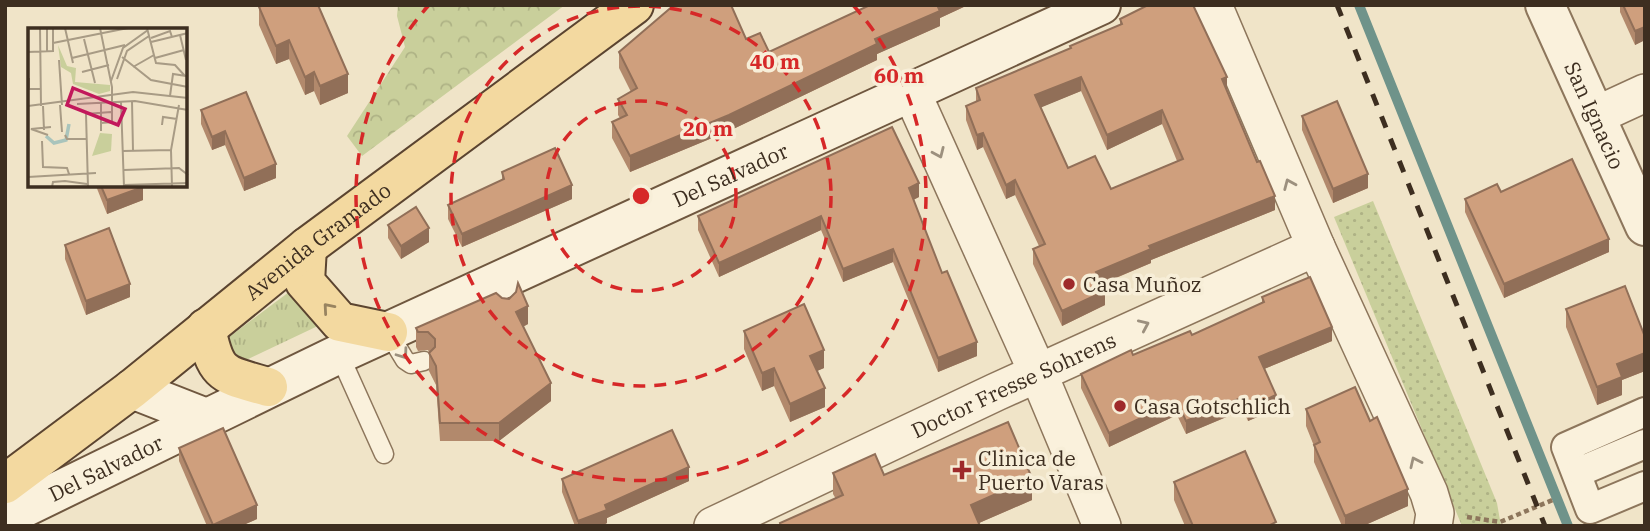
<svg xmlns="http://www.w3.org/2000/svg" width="1650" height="531" viewBox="0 0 1650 531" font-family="'IBM Plex Serif',serif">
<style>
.grass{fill:url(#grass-tufts)}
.forest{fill:url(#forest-crowns)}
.park{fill:url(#park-dots)}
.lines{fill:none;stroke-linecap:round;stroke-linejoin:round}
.stream{stroke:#6f938a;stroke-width:10}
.service-casing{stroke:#8d765c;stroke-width:21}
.pedestrian-casing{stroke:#8d765c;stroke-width:32}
.minor-casing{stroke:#8d765c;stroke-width:40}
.tertiary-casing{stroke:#8d765c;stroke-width:42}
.secondary-casing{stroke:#6f573f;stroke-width:42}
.primary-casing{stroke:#5b4430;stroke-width:42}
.path{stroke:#8d765c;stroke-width:4.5;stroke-dasharray:5 3.5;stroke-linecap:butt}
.service{stroke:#faf1dc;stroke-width:18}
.pedestrian{stroke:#faf1dc;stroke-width:28}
.minor{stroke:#faf1dc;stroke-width:37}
.tertiary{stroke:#faf1dc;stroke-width:38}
.secondary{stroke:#faf1dc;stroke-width:38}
.primary{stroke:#f3d9a0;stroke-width:38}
.rail{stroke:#3d2e20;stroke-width:5;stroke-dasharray:12 12;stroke-linecap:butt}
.wall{fill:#b2896c;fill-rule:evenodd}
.shaded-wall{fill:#916f58}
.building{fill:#cf9f7d;stroke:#916f58;stroke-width:2;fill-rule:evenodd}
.oneway{stroke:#9c907e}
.oneway2{stroke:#988460}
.ring{fill:none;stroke:#d62828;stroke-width:3.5;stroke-dasharray:12 9}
.poi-dot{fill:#9e2a2b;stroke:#f7eed8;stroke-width:2.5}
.labels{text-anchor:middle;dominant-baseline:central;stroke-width:7;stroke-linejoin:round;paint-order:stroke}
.street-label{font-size:21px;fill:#3d2e20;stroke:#f7eed8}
.poi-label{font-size:21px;fill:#3d2e20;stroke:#f7eed8;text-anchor:start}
.inset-river{fill:none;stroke:#a9c4bc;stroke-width:3.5}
.inset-road{fill:none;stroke:#a89b85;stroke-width:2}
.view{fill:#c2185b;fill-opacity:0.15;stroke:#c2185b;stroke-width:3.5}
.inset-edge{fill:none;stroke:#3d2e20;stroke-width:3.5}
.centre{fill:#d62828;stroke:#f7eed8;stroke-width:3.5}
.ring-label{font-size:21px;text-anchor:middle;font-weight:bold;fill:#d62828;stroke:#f7eed8;stroke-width:7;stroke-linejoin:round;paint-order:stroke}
</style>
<defs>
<pattern id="grass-tufts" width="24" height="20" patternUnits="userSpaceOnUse" patternTransform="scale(1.75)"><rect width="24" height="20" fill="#c9cf9b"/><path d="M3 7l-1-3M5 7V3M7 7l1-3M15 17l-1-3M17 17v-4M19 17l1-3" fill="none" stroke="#aeb285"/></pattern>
<pattern id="forest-crowns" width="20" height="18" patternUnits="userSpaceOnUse" patternTransform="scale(1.75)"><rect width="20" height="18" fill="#c9cf9b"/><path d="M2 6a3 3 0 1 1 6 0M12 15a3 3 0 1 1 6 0" fill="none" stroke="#aeb285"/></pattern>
<pattern id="park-dots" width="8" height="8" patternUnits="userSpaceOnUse" patternTransform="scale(1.75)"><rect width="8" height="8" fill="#c9cf9b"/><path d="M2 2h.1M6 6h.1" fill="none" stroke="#aeb285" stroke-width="1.8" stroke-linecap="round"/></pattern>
</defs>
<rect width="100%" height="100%" fill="#f0e4c8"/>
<path class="grass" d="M 293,289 L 322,324 L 242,362 L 225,340 Z"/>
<path class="forest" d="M 398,5 L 565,5 L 362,156 L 347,136 L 405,47 L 397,16 Z"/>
<path class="park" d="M 1373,201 L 1497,503 L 1501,526 L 1462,526 L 1334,217 Z"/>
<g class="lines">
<path class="stream" d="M 1359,5 L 1568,526"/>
<g class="service-casing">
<g id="service">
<path d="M 388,332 L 405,360 L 411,364 L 424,361"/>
<path d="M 339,354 L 384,454"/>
</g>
</g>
<g class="pedestrian-casing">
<g id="pedestrian">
<path d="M 1645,412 L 1566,447 L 1590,509 L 1645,486"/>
<path d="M 1581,471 L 1645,444"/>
</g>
</g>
<g class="minor-casing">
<g id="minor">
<path d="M 1213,5 L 1316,247 L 1429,493 L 1435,513 L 1433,526"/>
<path d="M 911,91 L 1038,373 L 1102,526"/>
<path d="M 1595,116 L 1645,93"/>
<path id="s1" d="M 713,526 L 996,392 L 1316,247"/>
</g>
</g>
<g class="tertiary-casing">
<g id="tertiary">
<path id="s2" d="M 1545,5 L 1645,226"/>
</g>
</g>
<g class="secondary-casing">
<g id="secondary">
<path d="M 132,389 L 206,418"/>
<path id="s3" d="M 5,517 L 339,354 L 1101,5"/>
</g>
</g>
<g class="primary-casing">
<g id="primary">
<path d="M 307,247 L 305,282 L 340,322 L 388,332"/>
<path d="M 206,328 C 216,377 223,374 268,387"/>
<path id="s4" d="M 5,484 L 132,389 L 307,247 L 634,5"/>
</g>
</g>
<path class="path" d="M 1467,517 L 1500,522 L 1555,499"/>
<use href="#service" class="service"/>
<use href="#pedestrian" class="pedestrian"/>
<use href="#minor" class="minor"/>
<use href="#tertiary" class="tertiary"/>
<use href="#secondary" class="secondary"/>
<use href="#primary" class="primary"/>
<path class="rail" d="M 1337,5 L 1545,526"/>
</g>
<g class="wall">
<path d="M 866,5 L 968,5 L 940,18 L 940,26 L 877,54 L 877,60 L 729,131 L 630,172 L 612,138 L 612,122 L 620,118 L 618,115 L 618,99 L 631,92 L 619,68 L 619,52 L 746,39 L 769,52 L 867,7 Z"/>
<path d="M 1620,5 L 1645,5 L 1645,40 L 1635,45 L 1620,12 Z"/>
<path d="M 259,7 L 348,93 L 320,105 L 314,91 L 305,95 L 289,59 L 276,64 L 259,25 Z"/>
<path d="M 1120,19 L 1227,91 L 1275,210 L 1151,260 L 1151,263 L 1102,284 L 1105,305 L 1062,326 L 1033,264 L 1033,249 L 1039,246 L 1015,195 L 1006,199 L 983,147 L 977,150 L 966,120 L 966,106 L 976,102 L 976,88 L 1070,49 L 1070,46 L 1120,25 ZM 1081,91 L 1107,150 L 1162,124 L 1177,161 L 1111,189 L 1068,168 L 1041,107 Z"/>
<path d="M 201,110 L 276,178 L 244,191 L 225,145 L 212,150 L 201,124 Z"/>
<path d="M 1302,116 L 1368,188 L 1333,203 L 1302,130 Z"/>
<path d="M 502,172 L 572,199 L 462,247 L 448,219 L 448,205 L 502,180 Z"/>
<path d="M 96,186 L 143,186 L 143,200 L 107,214 Z"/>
<path d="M 919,197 L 913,200 L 942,273 L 977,356 L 938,372 L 893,262 L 843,282 L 821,230 L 719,277 L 698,230 L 698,216 Z"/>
<path d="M 1465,199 L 1609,252 L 1504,298 L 1465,212 Z"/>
<path d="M 388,225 L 429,242 L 401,259 L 388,238 Z"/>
<path d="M 65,245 L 130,297 L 86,315 L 65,259 Z"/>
<path d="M 1262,297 L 1332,341 L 1264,369 L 1276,409 L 1248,421 L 1243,410 L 1186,434 L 1177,415 L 1109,447 L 1081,388 L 1081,374 L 1133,355 L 1192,335 L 1262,303 Z"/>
<path d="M 1566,309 L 1645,337 L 1645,371 L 1622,380 L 1622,395 L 1597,405 L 1566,327 Z"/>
<path d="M 528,324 L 523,327 L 551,401 L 499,441 L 440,441 L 436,385 L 429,371 L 429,352 L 428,350 L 418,351 L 416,347 L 416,328 Z"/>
<path d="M 744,331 L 824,368 L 817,371 L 825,407 L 790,422 L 774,386 L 762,391 L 744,349 Z"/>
<path d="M 1306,409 L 1408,506 L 1363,526 L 1342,526 L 1314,462 L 1314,446 L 1306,426 Z"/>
<path d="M 179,448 L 257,519 L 241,526 L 207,526 L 179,461 Z"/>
<path d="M 833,473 L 884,475 L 1032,500 L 979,523 L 980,526 L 780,526 L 780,523 L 836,499 L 833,494 Z"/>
<path d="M 562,479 L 689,481 L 607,518 L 607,523 L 601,526 L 575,526 L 562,492 Z"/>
<path d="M 1174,482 L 1276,526 L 1185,526 L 1174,500 Z"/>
</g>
<g class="shaded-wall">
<path d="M 937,5 L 968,5 L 940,18 L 940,26 L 877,54 L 877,60 L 729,131 L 630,172 L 630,156 L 875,39 Z"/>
<path d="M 1645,27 L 1645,40 L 1635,45 L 1635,31 Z"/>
<path d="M 289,40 L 289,59 L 276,64 L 276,46 Z"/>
<path d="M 314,72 L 314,91 L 305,95 L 305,77 Z"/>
<path d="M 348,74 L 348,93 L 320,105 L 320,86 Z"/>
<path d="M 1081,77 L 1081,91 L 1035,110 L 1035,95 Z"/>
<path d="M 1227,77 L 1227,91 L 1222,79 Z"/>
<path d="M 1162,110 L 1162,124 L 1107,150 L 1107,135 Z"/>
<path d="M 225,131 L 225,145 L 212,150 L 212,137 Z"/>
<path d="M 983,133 L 983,147 L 977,150 L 977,135 Z"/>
<path d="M 276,164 L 276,178 L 244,191 L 244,178 Z"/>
<path d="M 1368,174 L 1368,188 L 1333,203 L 1333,189 Z"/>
<path d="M 1015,180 L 1015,195 L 1006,199 L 1006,185 Z"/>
<path d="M 919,183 L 919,197 L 909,202 L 909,188 Z"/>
<path d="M 572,185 L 572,199 L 462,247 L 462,234 Z"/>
<path d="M 143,187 L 143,200 L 107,214 L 107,200 Z"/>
<path d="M 1275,196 L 1275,210 L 1151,260 L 1151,263 L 1096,286 L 1096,272 L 1149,246 Z"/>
<path d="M 821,216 L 821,230 L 719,277 L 719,263 Z"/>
<path d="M 429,228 L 429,242 L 401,259 L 401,246 Z"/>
<path d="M 1609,239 L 1609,252 L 1504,298 L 1504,284 Z"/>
<path d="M 893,249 L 893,262 L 843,282 L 843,269 Z"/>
<path d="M 130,284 L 130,297 L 86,315 L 86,301 Z"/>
<path d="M 1105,291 L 1105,305 L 1062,326 L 1062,311 Z"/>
<path d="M 528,306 L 528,324 L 516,330 L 516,312 Z"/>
<path d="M 1332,327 L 1332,341 L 1259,371 L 1259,357 Z"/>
<path d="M 977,342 L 977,356 L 938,372 L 938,358 Z"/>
<path d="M 824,350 L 824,368 L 810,374 L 810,356 Z"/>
<path d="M 1645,353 L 1645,371 L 1622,380 L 1622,395 L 1597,405 L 1597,387 L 1617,364 Z"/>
<path d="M 774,368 L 774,386 L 762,391 L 762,373 Z"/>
<path d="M 551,383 L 551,401 L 499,441 L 499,423 Z"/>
<path d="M 825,388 L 825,407 L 790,422 L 790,404 Z"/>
<path d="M 1276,395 L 1276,409 L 1248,421 L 1248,407 Z"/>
<path d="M 1243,397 L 1243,410 L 1186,434 L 1186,421 Z"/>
<path d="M 1177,401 L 1177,415 L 1109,447 L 1109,433 Z"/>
<path d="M 689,467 L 689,481 L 607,518 L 607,523 L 601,526 L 578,526 L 578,521 L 605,505 Z"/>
<path d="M 1032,478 L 1032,500 L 972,526 L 971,505 Z"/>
<path d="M 1408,489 L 1408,506 L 1363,526 L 1345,526 L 1345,516 Z"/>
<path d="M 257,505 L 257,519 L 241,526 L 213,526 L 213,525 Z"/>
</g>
<g class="building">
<path d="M 263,5 L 318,5 L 348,74 L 320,86 L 314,72 L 305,77 L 289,40 L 276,46 L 259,7 Z"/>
<path d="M 674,5 L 731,5 L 746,39 L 760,33 L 769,52 L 870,5 L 937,5 L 940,11 L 875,39 L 877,44 L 729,115 L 630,156 L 612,122 L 627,115 L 618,99 L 637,88 L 619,52 Z"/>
<path d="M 1148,5 L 1193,5 L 1227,77 L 1222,79 L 1257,162 L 1260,161 L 1275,196 L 1149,246 L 1151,249 L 1096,272 L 1105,291 L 1062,311 L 1033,249 L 1045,244 L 1015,180 L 1006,185 L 983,133 L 977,135 L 966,106 L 980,100 L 976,88 L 1071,48 L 1070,46 L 1122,24 L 1120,19 ZM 1081,77 L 1107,135 L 1162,110 L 1183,159 L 1111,189 L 1095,156 L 1068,168 L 1035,95 Z"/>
<path d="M 1623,5 L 1645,5 L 1645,27 L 1635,31 Z"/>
<path d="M 246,92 L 276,164 L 244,178 L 225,131 L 212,137 L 201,110 Z"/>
<path d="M 1337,101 L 1368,174 L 1333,189 L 1302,116 Z"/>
<path d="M 892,127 L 919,183 L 909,188 L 942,273 L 947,271 L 977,342 L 938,358 L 893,249 L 843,269 L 821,216 L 719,263 L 698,216 Z"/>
<path d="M 555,148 L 572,185 L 462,234 L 448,205 L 504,179 L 502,172 Z"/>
<path d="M 1572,159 L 1609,239 L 1504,284 L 1465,199 L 1497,184 L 1501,192 Z"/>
<path d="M 101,186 L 143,186 L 143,187 L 107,200 Z"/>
<path d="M 416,207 L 429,228 L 401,246 L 388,225 Z"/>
<path d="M 109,228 L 130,284 L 86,301 L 65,245 Z"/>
<path d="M 1310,277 L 1332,327 L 1259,357 L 1276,395 L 1248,407 L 1243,397 L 1186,421 L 1177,401 L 1109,433 L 1081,374 L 1131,350 L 1133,355 L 1190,331 L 1192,335 L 1264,302 L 1262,297 Z"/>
<path d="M 518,283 L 528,306 L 516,312 L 551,383 L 499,423 L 440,423 L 436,366 L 429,353 L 435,347 L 435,339 L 428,332 L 418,332 L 416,328 L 496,293 L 502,298 L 509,299 L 516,292 Z"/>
<path d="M 1625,286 L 1645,337 L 1645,353 L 1617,364 L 1622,377 L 1597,387 L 1566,309 Z"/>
<path d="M 804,304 L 824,350 L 810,356 L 825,388 L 790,404 L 774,368 L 762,373 L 744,331 Z"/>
<path d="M 1355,387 L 1370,421 L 1377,417 L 1408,489 L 1345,516 L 1314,445 L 1320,442 L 1306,409 Z"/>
<path d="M 1008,422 L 1032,478 L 971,505 L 980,526 L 781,526 L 780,523 L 843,495 L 833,473 L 875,454 L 884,475 Z"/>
<path d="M 223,428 L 257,505 L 213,525 L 179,448 Z"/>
<path d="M 672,430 L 689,467 L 605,505 L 607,510 L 578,521 L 562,479 Z"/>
<path d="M 1245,451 L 1276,522 L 1268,526 L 1193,526 L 1174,482 Z"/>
</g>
<defs><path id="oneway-chevron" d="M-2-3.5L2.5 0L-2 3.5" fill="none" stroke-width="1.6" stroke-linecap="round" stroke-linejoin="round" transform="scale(1.75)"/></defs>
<g class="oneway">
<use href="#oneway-chevron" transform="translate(939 153) rotate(66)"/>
<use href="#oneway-chevron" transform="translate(1289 184) rotate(-113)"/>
<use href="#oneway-chevron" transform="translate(1144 325) rotate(-24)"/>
<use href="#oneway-chevron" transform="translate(403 354) rotate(54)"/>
<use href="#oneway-chevron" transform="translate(1415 462) rotate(-115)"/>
</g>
<use class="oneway2" href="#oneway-chevron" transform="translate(328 308) rotate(-131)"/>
<g class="ring">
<circle cx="641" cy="196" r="95"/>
<circle cx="641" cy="196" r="190"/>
<path d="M853 5A285 285 0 1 1 429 5"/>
</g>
<g class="poi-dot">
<circle cx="1069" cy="284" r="7"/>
<circle cx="1120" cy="406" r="7"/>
<path d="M958.5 459.5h7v7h7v7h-7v7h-7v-7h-7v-7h7z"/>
</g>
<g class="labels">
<g class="street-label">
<text stroke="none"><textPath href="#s2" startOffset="121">San Ignacio</textPath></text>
<text stroke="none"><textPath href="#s3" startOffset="802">Del Salvador</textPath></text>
<text stroke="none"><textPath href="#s4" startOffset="396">Avenida Gramado</textPath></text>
<text stroke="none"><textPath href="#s1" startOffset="332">Doctor Fresse Sohrens</textPath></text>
<text stroke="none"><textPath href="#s3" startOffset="112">Del Salvador</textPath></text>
</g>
<g class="poi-label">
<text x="1083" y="284">Casa Muñoz</text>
<text x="1134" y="406">Casa Gotschlich</text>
<text x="978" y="458">Clinica de<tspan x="978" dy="24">Puerto Varas</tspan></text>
</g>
</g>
<g transform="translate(28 28)">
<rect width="159" height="159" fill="#f0e4c8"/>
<path d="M 30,17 L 39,38 L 48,40 L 47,54 L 82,57 L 82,63 L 71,66 L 45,56 L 43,45 L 33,39 Z" fill="#c9cf9b"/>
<path d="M 72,105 L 84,106 L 83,123 L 64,128 Z" fill="#c9cf9b"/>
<path class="inset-river" d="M 18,108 L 26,115 L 38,112 L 41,96"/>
<path class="inset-road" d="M 12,0 L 13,78M 19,0 L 19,24M 37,0 L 45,35M 72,0 L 84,59 L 84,94 L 73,95M 119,0 L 128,35 L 147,37 L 157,48M 152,7 L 158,32M 123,10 L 142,3 L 144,9M 56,11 L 67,55M 123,14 L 160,5M 25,15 L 100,0M 0,24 L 25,23 L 25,0M 94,29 L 123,52 L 160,59M 44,30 L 97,17M 127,30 L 156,22M 31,32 L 34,77M 105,39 L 126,27M 54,44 L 81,37M 1,50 L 1,61 L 13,61M 89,51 L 99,23 L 121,8M 83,53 L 95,20 L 120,2M 142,68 L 145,46 L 158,48M 104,73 L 105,123M 73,74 L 73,103M 93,74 L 96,159M 49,76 L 107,73 L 160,82M 32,77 L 34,104M 0,78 L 105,64 L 160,70M 15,78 L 16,102M 134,97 L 135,89 L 149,91M 20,107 L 3,101 L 23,99M 37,107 L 39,111 L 58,111M 14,113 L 15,139 L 39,140 L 41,146M 95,123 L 143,122M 96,142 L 151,140 L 160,147M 0,149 L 68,145M 96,157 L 160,155M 24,159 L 25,154 L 37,153 L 59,156M 60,159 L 58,86 L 83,84M 144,159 L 143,122 L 151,77"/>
<path class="view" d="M 45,60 L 97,81 L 90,97 L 39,77 Z"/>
<rect width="159" height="159" class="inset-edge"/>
</g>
<circle cx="641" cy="196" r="10" class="centre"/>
<g class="ring-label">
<text x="775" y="69">40 m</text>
<text x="899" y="83">60 m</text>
<text x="708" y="136">20 m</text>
</g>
<rect width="1650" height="531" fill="none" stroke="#3d2e20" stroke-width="14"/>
</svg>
